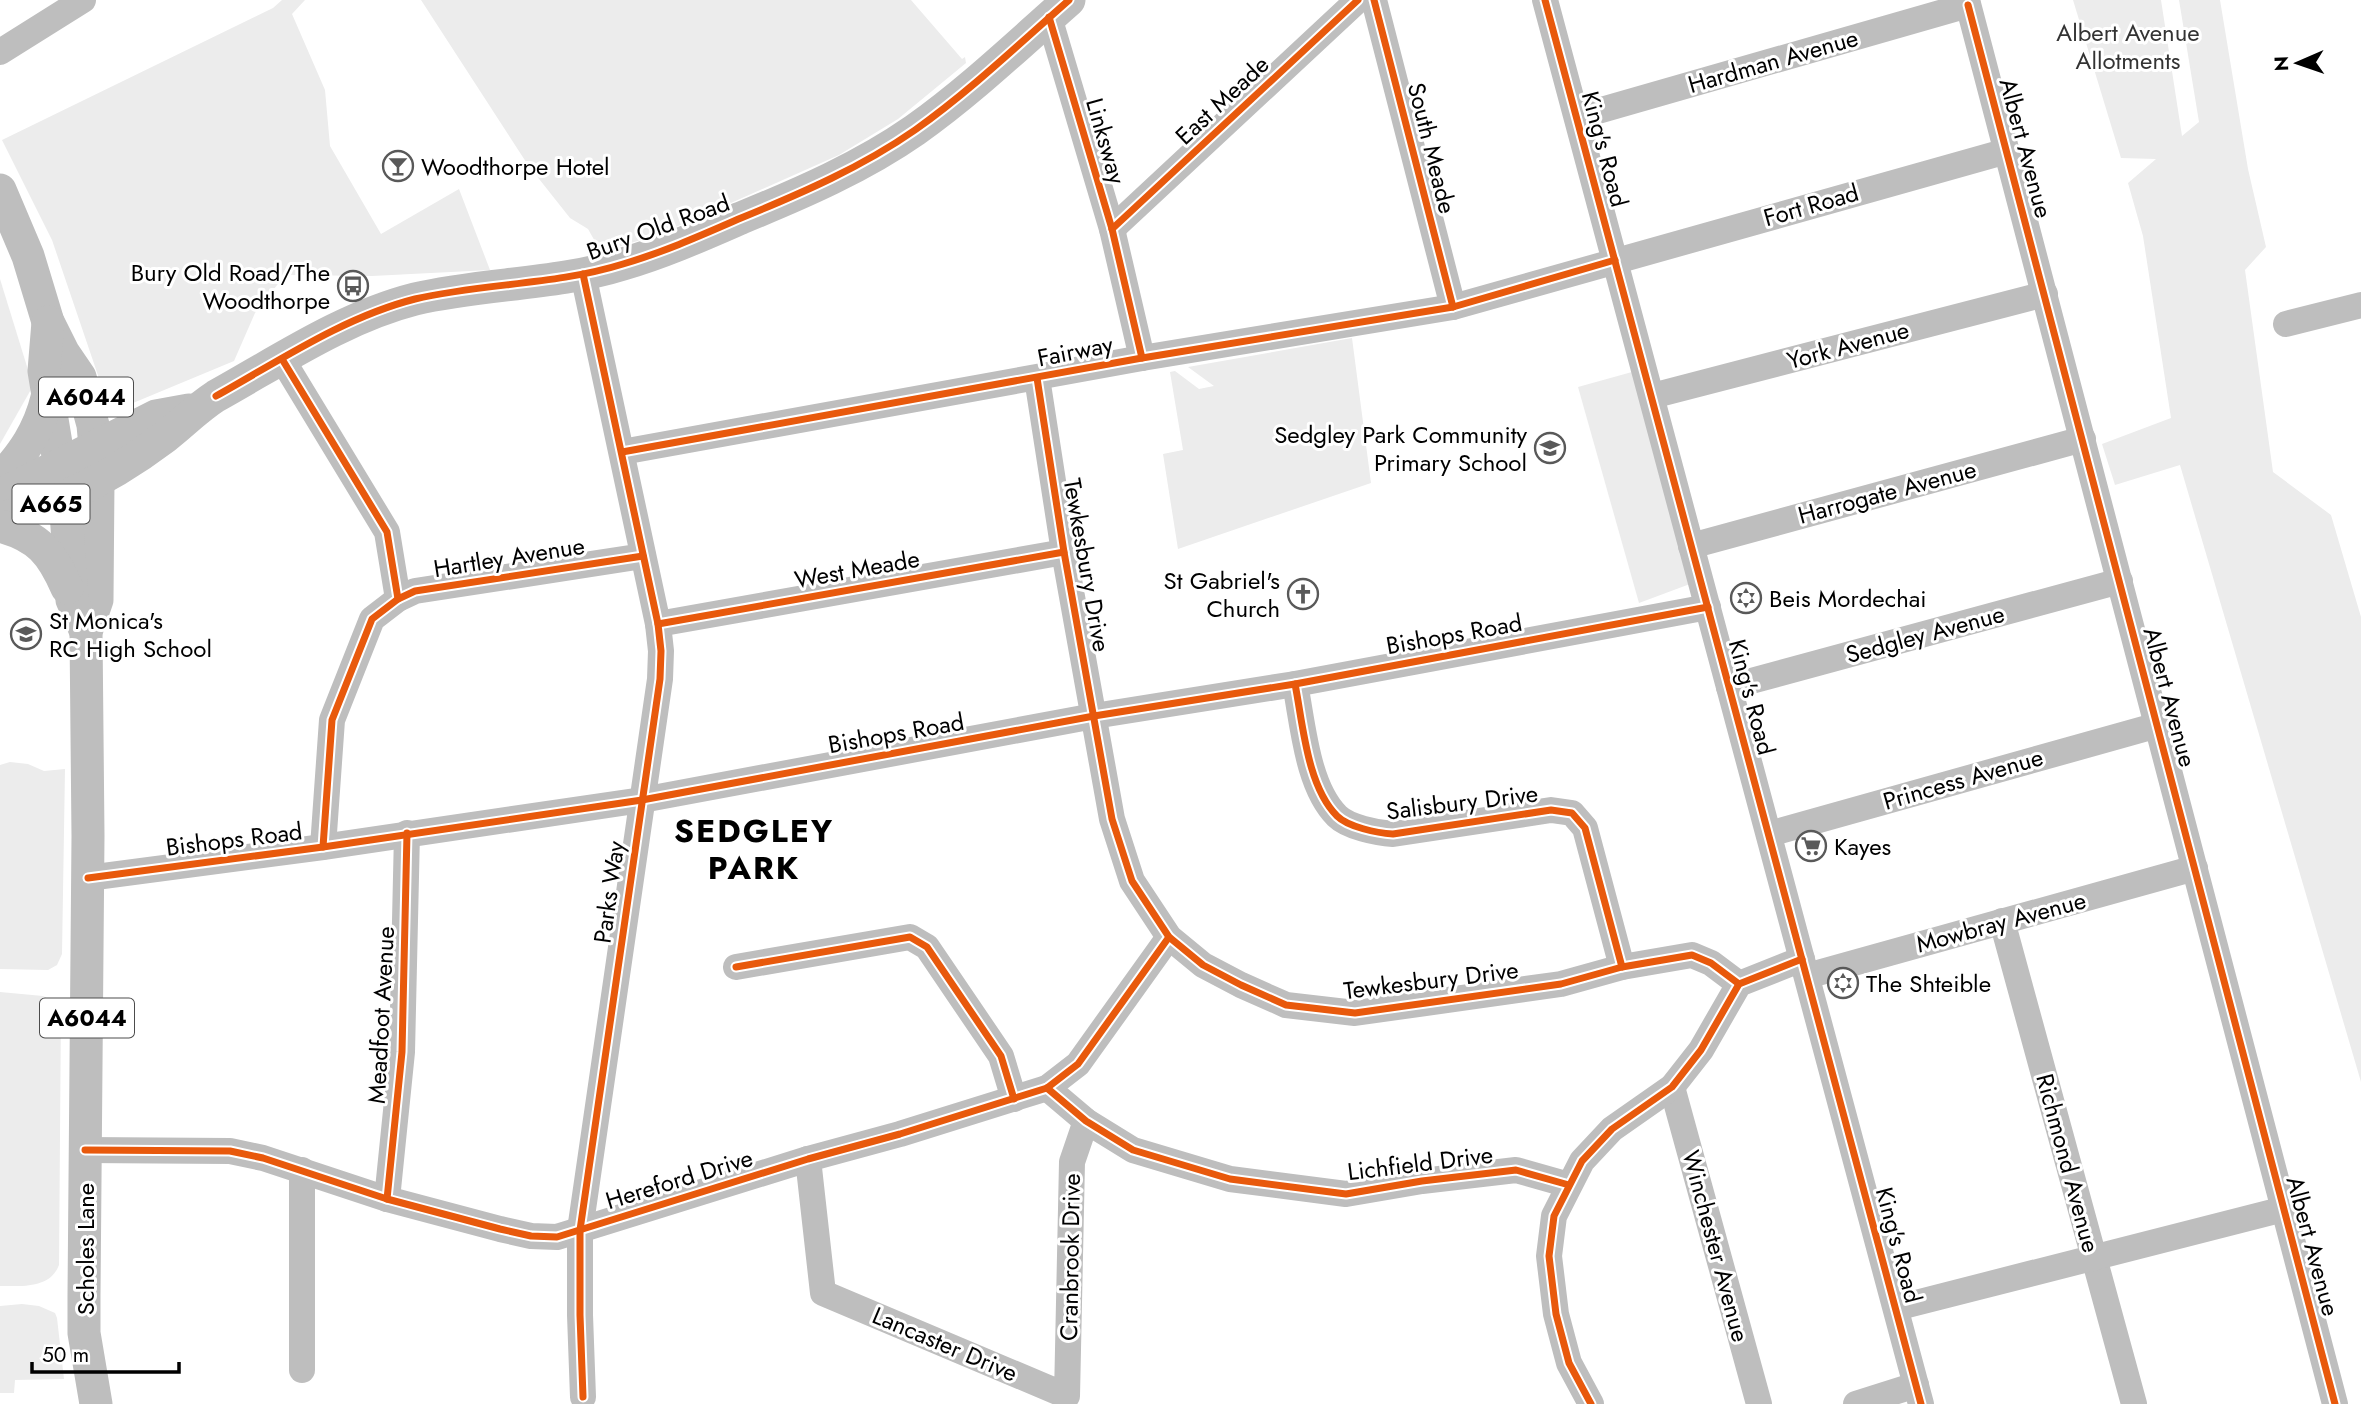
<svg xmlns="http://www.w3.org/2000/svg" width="2361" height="1404" viewBox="0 0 2361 1404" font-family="Jost,sans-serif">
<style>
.green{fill:#ececec}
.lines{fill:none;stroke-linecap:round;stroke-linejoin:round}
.minor{stroke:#bebebe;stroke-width:26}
.major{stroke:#bebebe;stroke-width:33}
.cycleway-casing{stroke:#fff;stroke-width:11}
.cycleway{stroke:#e8590c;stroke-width:7}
.labels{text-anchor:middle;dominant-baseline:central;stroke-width:6;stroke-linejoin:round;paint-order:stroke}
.shield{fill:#fff;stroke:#4c4c4c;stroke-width:2}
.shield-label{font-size:23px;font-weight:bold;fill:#000}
.park-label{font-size:24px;fill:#333;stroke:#fff}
.street-label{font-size:24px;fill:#000;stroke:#fff}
.poi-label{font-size:24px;fill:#000;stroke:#fff;text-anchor:start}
.district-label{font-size:32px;font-weight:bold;letter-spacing:2px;fill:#000;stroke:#fff}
</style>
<rect width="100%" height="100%" fill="#fff"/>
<g class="green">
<path d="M 282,0 L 305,0 L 292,14 L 325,90 L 330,146 L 381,234 L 459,189 L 490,270 L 372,276 L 285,275 L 255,313 L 234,361 L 133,403 L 104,393 L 52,240 L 2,140 L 273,8 Z"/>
<path d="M 421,0 L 911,0 L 962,59 L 965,57 L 966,63 L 898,119 L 839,155 L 695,219 L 654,236 L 601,252 L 588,229 L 570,218 L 528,165 Z"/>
<path d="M 2073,0 L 2161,0 L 2182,136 L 2199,122 L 2179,0 L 2220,0 L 2248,169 L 2266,247 L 2245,270 L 2273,472 L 2331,515 L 2361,617 L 2361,1082 L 2180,465 L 2115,485 L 2102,444 L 2171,418 L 2143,236 L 2128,183 L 2156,159 L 2121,158 Z"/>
<path d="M 0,279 L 33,386 L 0,444 Z"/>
<path d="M 1352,338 L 1371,483 L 1178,549 L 1163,454 L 1183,450 L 1170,372 L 1175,371 L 1199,389 L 1214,386 L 1188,367 Z"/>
<path d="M 1632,372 L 1690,584 L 1639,603 L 1578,387 Z"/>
<path d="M 10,762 L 28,764 L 44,771 L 65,769 L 62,954 L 57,965 L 48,970 L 0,969 L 0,765 Z"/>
<path d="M 0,992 L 43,996 L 61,1006 L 59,1265 C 50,1289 21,1286 0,1286 Z"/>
<path d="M 22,1304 L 39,1306 L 55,1313 L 57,1318 L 64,1379 L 15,1380 L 14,1393 L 0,1393 L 0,1306 Z"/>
</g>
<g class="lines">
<g class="minor">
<path d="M 1374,0 L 1453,307"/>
<path d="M 1545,0 L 1921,1404"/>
<path d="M 1967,0 L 2335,1404"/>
<path d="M 1049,17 L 1112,229 L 1142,358"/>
<path d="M 0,52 L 83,0"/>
<path d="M 1577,117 L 1968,5"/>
<path d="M 1112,229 L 1358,0"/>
<path d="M 583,274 L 658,624 L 661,651 L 660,679 L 580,1230 L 580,1315 L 583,1397"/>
<path d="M 2286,324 L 2361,305"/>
<path d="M 282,359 L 387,532 L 398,599"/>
<path d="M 1037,378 L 1064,552 L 1112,819 L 1132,881 L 1169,937 L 1203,965 L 1241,985 L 1286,1005 L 1355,1013 L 1561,984 L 1622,967 L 1692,955 L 1711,963 L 1739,984"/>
<path d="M 1652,396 L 2045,294"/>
<path d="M 622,452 L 1142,358 L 1453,307 L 2007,151"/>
<path d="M 1691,546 L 2083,439"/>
<path d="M 658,624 L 1064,552"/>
<path d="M 1295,684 C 1303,724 1307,786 1337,816 C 1348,827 1377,833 1393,834 L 1551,810 L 1572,813 L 1585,828 L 1622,967"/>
<path d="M 1729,687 L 2120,581"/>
<path d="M 1769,834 L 2158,725"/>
<path d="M 323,847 L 332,720 L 372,619 L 398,599 L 415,591 L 643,556"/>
<path d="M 88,878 L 323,847 L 642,800 L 1094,716 L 1295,684 L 1708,607"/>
<path d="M 2002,921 L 2134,1404"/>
<path d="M 736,967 L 910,937 L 927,947 L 1001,1056 L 1014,1099"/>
<path d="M 1807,976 L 2195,868"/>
<path d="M 1672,1087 L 1759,1404"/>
<path d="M 1047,1088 L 1086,1121 L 1133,1150 L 1230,1179 L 1346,1194 L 1422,1181 L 1516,1170 L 1569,1185"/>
<path d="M 85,1150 L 230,1151 L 263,1158 L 387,1199 L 500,1229 L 531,1236 L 557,1237 L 808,1159 L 900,1134 L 1047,1088 L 1078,1064 L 1169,937"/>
<path d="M 808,1159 L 823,1293 L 1067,1396 L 1072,1162 L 1086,1121"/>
<path d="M 387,1199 L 402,1052 L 407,833"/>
<path d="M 1896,1308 L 2284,1209"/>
<path d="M 302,1370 L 302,1170"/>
<path d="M 1591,1404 L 1569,1363 L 1556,1314 L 1549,1256 L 1554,1216 L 1582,1161 L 1612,1129 L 1672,1087 L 1701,1050 L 1739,984 L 1802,959"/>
<path d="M 1856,1404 L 1916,1385"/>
</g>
<g class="major">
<path d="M 0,190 L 28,256 L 48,322 L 63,352 L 80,377 L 93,425 L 98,480 L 97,600 L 86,632 L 88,836 L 84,1295 L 84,1333 L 96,1404"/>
<path d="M 48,322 L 44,371 L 65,498 L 72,600 L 86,632"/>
<path d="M 0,479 C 23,454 39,431 47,398"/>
<path d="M 0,495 L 156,416 L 189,410"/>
<path d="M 0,519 C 60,504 116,474 165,437 C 183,423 196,409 216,396 C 279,361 344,317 415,299 C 483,283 556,285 623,264 C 664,252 702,235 741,218 C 802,193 862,167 915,130 C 970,91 1019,44 1069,0"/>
<path d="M 0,526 C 38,536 52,553 67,588"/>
</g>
<g class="cycleway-casing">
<g id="cycleway">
<path d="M 1374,0 L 1453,307"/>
<path d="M 1545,0 L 1921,1404"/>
<path d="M 1968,5 L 2335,1404"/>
<path d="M 1049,17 L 1112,229 L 1142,358"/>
<path d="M 1112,229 L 1358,0"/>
<path d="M 583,274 L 658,624 L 661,651 L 660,679 L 580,1230 L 580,1315 L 583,1397"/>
<path d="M 282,359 L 387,532 L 398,599"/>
<path d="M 1037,378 L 1064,552 L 1112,819 L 1132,881 L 1169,937 L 1203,965 L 1241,985 L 1286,1005 L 1355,1013 L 1561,984 L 1622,967 L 1692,955 L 1711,963 L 1739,984"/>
<path d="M 216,396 C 279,361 344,317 415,299 C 483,283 556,285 623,264 C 664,252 702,235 741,218 C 802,193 862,167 915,130 C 970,91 1019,44 1069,0"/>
<path d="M 622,452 L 1142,358 L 1453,307 L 1615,260"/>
<path d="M 658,624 L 1064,552"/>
<path d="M 1295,684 C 1303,724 1307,786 1337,816 C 1348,827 1377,833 1393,834 L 1551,810 L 1572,813 L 1585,828 L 1622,967"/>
<path d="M 323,847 L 332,720 L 372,619 L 398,599 L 415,591 L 643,556"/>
<path d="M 88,878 L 323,847 L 642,800 L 1094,716 L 1295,684 L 1708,607"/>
<path d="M 736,967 L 910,937 L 927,947 L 1001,1056 L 1014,1099"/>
<path d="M 1047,1088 L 1086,1121 L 1133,1150 L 1230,1179 L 1346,1194 L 1422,1181 L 1516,1170 L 1569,1185"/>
<path d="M 85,1150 L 230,1151 L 263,1158 L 387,1199 L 500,1229 L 531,1236 L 557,1237 L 808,1159 L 900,1134 L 1047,1088 L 1078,1064 L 1169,937"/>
<path d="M 387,1199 L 402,1052 L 407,833"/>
<path d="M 1591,1404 L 1569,1363 L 1556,1314 L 1549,1256 L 1554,1216 L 1582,1161 L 1612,1129 L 1672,1087 L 1701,1050 L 1739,984 L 1802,959"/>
</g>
</g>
<use href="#cycleway" class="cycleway"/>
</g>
<defs>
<g id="bar-ring" transform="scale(1.575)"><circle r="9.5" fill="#fff" stroke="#595959" stroke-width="1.5"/><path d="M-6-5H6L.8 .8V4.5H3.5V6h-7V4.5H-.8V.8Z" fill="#595959"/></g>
<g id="bus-ring" transform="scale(1.575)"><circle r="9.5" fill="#fff" stroke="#595959" stroke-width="1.5"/><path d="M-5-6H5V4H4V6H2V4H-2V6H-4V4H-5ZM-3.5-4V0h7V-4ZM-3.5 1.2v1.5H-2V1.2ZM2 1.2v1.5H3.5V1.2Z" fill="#595959"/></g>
<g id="school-ring" transform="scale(1.575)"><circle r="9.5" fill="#fff" stroke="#595959" stroke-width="1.5"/><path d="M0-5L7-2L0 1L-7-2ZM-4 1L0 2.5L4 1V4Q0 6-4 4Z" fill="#595959"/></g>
<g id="church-ring" transform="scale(1.575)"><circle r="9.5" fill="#fff" stroke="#595959" stroke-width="1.5"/><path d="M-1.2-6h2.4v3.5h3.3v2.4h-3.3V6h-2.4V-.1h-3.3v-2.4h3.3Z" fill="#595959"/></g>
<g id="synagogue-ring" transform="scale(1.575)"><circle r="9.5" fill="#fff" stroke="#595959" stroke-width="1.5"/><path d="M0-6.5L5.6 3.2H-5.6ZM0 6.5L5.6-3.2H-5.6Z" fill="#595959"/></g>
<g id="supermarket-ring" transform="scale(1.575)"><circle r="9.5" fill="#fff" stroke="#595959" stroke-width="1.5"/><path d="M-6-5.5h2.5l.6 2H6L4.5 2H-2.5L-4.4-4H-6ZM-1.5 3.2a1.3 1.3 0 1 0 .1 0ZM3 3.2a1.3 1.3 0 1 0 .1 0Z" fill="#595959"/></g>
</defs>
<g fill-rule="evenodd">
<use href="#bar-ring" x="398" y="166"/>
<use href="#bus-ring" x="353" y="286"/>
<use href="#school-ring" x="1550" y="448"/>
<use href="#church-ring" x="1303" y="594"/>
<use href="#synagogue-ring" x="1746" y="598"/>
<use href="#school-ring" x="26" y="634"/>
<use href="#supermarket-ring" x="1811" y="846"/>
<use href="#synagogue-ring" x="1843" y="983"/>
</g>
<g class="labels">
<g class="shield">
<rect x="39" y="377.5" width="94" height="39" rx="5"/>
<rect x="12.5" y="484.5" width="77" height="39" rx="5"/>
<rect x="40" y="998.5" width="94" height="39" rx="5"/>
</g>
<g class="shield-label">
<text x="86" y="397">A6044</text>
<text x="51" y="504">A665</text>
<text x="87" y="1018">A6044</text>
</g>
<g class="park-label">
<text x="2128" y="32">Albert Avenue<tspan x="2128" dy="28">Allotments</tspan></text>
</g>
<g class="street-label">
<text transform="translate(1773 61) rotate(-16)">Hardman Avenue</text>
<text transform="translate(1222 100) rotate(-43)">East Meade</text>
<text transform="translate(1106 141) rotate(74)">Linksway</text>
<text transform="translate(1432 148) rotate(76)">South Meade</text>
<text transform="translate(2026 148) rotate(75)">Albert Avenue</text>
<text transform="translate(1605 149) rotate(75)">King's Road</text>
<text transform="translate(1811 205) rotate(-16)">Fort Road</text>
<text transform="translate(658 227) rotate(-20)">Bury Old Road</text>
<text transform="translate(1848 345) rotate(-15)">York Avenue</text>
<text transform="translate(1075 351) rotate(-11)">Fairway</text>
<text transform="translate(1887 492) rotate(-15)">Harrogate Avenue</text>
<text transform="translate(509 557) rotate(-9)">Hartley Avenue</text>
<text transform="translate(1087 565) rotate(80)">Tewkesbury Drive</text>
<text transform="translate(857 569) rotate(-10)">West Meade</text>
<text transform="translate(1454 634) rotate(-10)">Bishops Road</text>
<text transform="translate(1925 634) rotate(-15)">Sedgley Avenue</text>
<text transform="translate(1752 697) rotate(75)">King's Road</text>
<text transform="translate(2170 697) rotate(75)">Albert Avenue</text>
<text transform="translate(896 733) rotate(-10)">Bishops Road</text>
<text transform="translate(1963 779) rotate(-16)">Princess Avenue</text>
<text transform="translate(1462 802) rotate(-7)">Salisbury Drive</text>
<text transform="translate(234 839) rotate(-7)">Bishops Road</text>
<text transform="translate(609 892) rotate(-82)">Parks Way</text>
<text transform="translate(2001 922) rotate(-15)">Mowbray Avenue</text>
<text transform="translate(1431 980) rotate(-7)">Tewkesbury Drive</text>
<text transform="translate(381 1015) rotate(-87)">Meadfoot Avenue</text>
<text transform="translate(1420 1163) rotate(-7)">Lichfield Drive</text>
<text transform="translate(2068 1163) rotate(75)">Richmond Avenue</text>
<text transform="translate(679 1179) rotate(-17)">Hereford Drive</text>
<text transform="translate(1899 1245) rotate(75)">King's Road</text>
<text transform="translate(1716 1246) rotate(75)">Winchester Avenue</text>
<text transform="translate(2313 1246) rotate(75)">Albert Avenue</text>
<text transform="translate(85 1249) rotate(-90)">Scholes Lane</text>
<text transform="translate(1070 1257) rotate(-89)">Cranbrook Drive</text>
<text transform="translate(945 1344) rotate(23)">Lancaster Drive</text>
</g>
<g class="poi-label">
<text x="421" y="166">Woodthorpe Hotel</text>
<text x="330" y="272" text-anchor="end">Bury Old Road/The<tspan x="330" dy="28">Woodthorpe</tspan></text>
<text x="1527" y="434" text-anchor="end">Sedgley Park Community<tspan x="1527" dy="28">Primary School</tspan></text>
<text x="1280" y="580" text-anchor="end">St Gabriel's<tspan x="1280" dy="28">Church</tspan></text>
<text x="1769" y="598">Beis Mordechai</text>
<text x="49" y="620">St Monica's<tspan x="49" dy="28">RC High School</tspan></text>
<text x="1834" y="846">Kayes</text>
<text x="1866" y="983">The Shteible</text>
</g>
<g class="district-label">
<text x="754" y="831">SEDGLEY<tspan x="754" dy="37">PARK</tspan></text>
</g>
</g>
<g transform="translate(2298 63) rotate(268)" stroke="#ffffff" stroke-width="5" paint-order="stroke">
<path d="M0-5L12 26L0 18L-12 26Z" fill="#000000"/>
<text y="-10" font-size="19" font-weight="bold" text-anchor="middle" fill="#000000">N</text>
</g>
<path d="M32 1362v10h147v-10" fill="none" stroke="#000000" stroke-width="3.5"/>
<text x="42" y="1362" font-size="21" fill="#000000" stroke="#ffffff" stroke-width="5" paint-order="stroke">50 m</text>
</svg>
